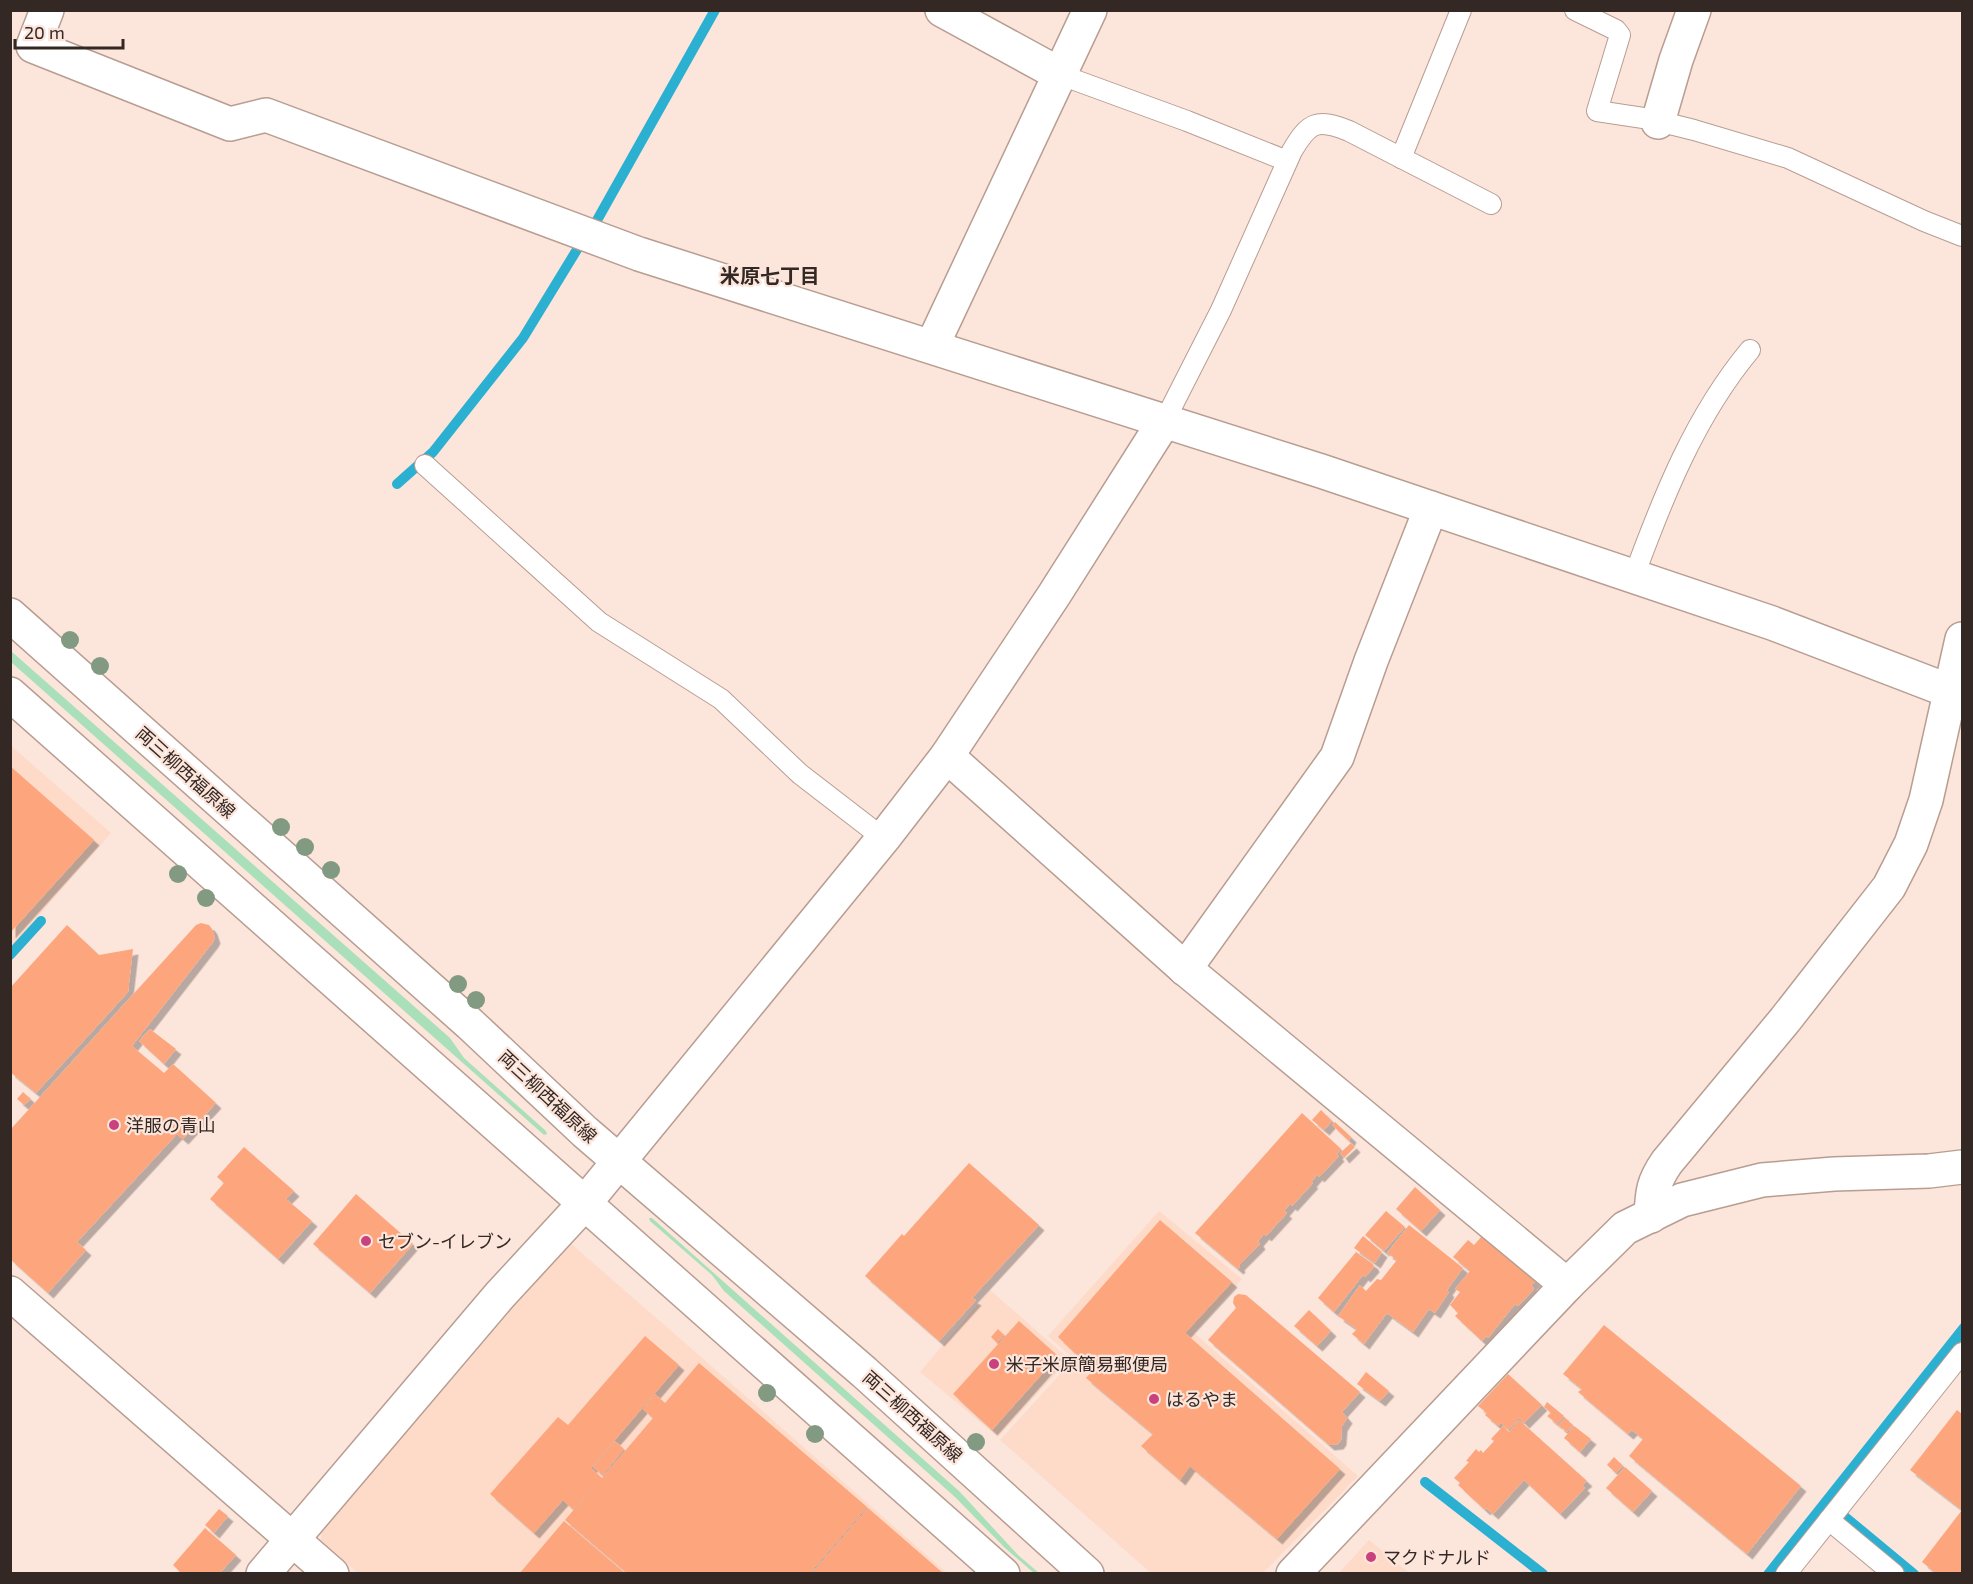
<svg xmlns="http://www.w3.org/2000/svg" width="1973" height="1584" viewBox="0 0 1973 1584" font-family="'Exo 2','Noto Sans JP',sans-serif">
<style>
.built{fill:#fedac9}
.green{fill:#a9e0ba}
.water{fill:#2cb0d1}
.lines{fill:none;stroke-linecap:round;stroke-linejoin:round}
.stream{stroke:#2cb0d1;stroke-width:10}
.building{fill:#fda67d;filter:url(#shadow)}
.lane-casing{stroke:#b89d91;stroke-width:22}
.street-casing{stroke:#b89d91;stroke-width:36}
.secondary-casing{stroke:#b89d91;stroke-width:36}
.lane{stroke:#fff;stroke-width:20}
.street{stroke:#fff;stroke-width:33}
.secondary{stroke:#fff;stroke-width:33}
.tree{fill:#819a81}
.poi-dot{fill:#c9417d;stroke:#fce5db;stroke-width:2}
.labels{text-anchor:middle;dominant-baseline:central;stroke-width:4.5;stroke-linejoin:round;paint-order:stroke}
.street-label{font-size:18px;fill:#332823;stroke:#fce5db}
.poi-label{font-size:18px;fill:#332823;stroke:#fce5db;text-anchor:start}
.neighbourhood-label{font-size:20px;font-weight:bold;fill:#332823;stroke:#fce5db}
</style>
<defs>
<filter id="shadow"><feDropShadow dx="5.5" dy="5.5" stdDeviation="0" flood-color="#0004"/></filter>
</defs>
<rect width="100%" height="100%" fill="#fce5db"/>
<g class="built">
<path d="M 11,746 L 111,833 L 11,947 Z"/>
<path d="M 1159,1211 L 1242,1279 L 1194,1333 L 1358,1476 L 1263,1573 L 1151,1573 L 1000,1440 L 1074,1359 L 1048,1336 Z"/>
<path d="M 569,1242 L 693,1350 L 947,1573 L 358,1573 L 321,1541 L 322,1530 L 383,1460 L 382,1458 L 448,1380 L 451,1381 Z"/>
<path d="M 990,1290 L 1069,1359 L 998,1437 L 920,1372 Z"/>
<path d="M 1369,1540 L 1409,1573 L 1339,1573 Z"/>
</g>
<g class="green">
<path d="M 11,651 L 450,1038 L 464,1058 L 546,1131 L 547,1134 L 544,1135 L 11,662 Z"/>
<path d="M 649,1218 L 652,1218 L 960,1492 L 1018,1555 L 1039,1573 L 1034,1573 L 1005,1548 L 955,1497 L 724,1291 L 712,1275 L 650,1221 Z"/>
</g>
<path class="water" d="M 1962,1322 L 1962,1340 L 1776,1573 L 1762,1574 Z"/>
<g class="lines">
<g class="stream">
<path d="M 596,222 L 715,10"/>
<path d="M 397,484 L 433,452 L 523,338 L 581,243"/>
<path d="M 10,955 L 41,921"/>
<path d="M 1425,1482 L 1543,1574"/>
<path d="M 1833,1507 L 1914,1574"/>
</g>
</g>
<g class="building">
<path d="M 10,766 L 94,840 L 10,933 Z"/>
<path d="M 201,923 L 209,925 L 212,929 L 215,938 L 213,942 L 132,1046 L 164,1073 L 173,1064 L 216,1103 L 183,1139 L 177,1134 L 77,1242 L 86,1250 L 48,1293 L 10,1259 L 10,1130 L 196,925 Z"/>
<path d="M 67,925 L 99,955 L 133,949 L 128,992 L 36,1093 L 10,1072 L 10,988 Z"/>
<path d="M 150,1029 L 176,1049 L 164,1064 L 139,1041 Z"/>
<path d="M 23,1092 L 31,1099 L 24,1105 L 17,1099 Z"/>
<path d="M 1321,1110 L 1332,1121 L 1324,1130 L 1312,1120 Z"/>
<path d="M 1302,1113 L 1341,1149 L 1337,1154 L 1339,1156 L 1319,1177 L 1317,1175 L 1311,1182 L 1313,1183 L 1292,1206 L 1290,1204 L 1284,1211 L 1287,1213 L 1266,1236 L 1264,1234 L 1258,1241 L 1260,1244 L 1239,1265 L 1240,1267 L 1238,1269 L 1195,1233 Z"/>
<path d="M 1335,1122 L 1351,1137 L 1349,1141 L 1332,1125 Z"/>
<path d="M 1351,1143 L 1355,1147 L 1344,1158 L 1340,1153 Z"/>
<path d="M 244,1147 L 294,1191 L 286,1199 L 312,1221 L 278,1259 L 210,1199 L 224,1183 L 217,1177 Z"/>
<path d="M 969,1163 L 1039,1225 L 972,1298 L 976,1300 L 939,1341 L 865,1276 L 902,1234 L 904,1236 Z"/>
<path d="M 1415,1187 L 1440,1210 L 1421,1231 L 1396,1209 Z"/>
<path d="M 356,1194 L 413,1244 L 370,1293 L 313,1244 Z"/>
<path d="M 1386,1211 L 1405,1227 L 1384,1251 L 1365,1235 Z"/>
<path d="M 1160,1220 L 1232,1282 L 1185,1333 L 1340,1469 L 1277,1539 L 1190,1466 L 1180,1480 L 1141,1446 L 1153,1434 L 1086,1378 L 1093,1370 L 1058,1337 Z"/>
<path d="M 1409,1225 L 1463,1268 L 1447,1290 L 1449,1292 L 1435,1313 L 1429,1309 L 1413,1332 L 1387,1313 L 1364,1344 L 1352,1334 L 1357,1329 L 1338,1316 L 1360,1285 L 1366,1291 L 1377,1279 L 1381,1280 L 1397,1260 L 1387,1253 Z"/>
<path d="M 1363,1236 L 1382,1252 L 1375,1263 L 1354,1248 Z"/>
<path d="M 1482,1236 L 1536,1281 L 1531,1285 L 1534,1289 L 1518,1306 L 1515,1304 L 1488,1338 L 1486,1336 L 1482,1341 L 1455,1316 L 1458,1313 L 1450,1305 L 1460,1292 L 1455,1289 L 1470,1271 L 1453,1257 L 1468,1240 L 1474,1245 Z"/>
<path d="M 1356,1252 L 1373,1264 L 1374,1267 L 1365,1277 L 1363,1275 L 1334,1312 L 1318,1298 Z"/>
<path d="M 1238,1294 L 1246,1295 L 1360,1392 L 1342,1412 L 1347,1418 L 1342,1426 L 1341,1440 L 1338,1444 L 1329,1445 L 1208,1340 L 1236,1308 L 1233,1303 L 1234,1297 Z"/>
<path d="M 1309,1310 L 1331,1331 L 1317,1346 L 1294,1326 Z"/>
<path d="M 1019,1321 L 1058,1356 L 992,1430 L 953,1394 Z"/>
<path d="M 1604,1325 L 1801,1486 L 1747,1554 L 1629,1456 L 1643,1439 L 1632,1430 L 1628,1434 L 1578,1392 L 1582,1389 L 1563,1374 Z"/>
<path d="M 998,1329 L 1004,1335 L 997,1343 L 991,1337 Z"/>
<path d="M 645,1336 L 679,1365 L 591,1468 L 602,1478 L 653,1418 L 643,1409 L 655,1394 L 665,1403 L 699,1363 L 867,1507 L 809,1574 L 628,1574 L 565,1520 L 593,1487 L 573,1509 L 563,1500 L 534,1533 L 490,1494 L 558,1417 L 568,1425 Z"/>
<path d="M 1366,1372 L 1389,1391 L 1380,1401 L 1357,1384 Z"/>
<path d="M 1508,1374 L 1542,1405 L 1524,1423 L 1519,1418 L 1508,1430 L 1501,1423 L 1498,1426 L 1485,1415 L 1487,1413 L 1478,1406 Z"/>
<path d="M 1547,1402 L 1564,1416 L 1557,1424 L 1547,1416 L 1551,1413 L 1544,1407 Z"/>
<path d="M 1957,1410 L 1962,1414 L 1962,1574 L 1937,1574 L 1922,1562 L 1962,1510 L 1910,1470 Z"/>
<path d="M 1565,1418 L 1573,1425 L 1567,1432 L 1558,1425 Z"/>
<path d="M 1519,1420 L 1587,1481 L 1582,1485 L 1585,1488 L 1560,1514 L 1524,1480 L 1493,1514 L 1486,1508 L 1485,1510 L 1458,1485 L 1460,1483 L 1454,1478 L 1469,1462 L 1466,1461 L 1476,1449 L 1479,1452 L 1481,1450 L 1483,1453 L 1494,1441 L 1491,1439 L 1503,1426 L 1509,1432 Z"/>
<path d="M 1574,1426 L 1591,1439 L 1580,1452 L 1564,1438 Z"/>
<path d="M 615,1441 L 624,1449 L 603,1475 L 593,1467 Z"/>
<path d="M 1614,1457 L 1623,1466 L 1616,1473 L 1607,1465 Z"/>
<path d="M 1625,1467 L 1652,1491 L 1633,1512 L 1606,1488 Z"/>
<path d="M 868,1508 L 944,1574 L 811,1574 Z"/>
<path d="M 219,1509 L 228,1516 L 214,1533 L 205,1525 Z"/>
<path d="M 564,1521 L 626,1574 L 519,1574 Z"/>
<path d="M 205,1528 L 236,1555 L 219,1574 L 182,1574 L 173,1565 Z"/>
</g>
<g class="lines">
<g class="lane-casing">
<g id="lane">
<path d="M 1575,10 L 1616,30 L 1620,35 L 1597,111 L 1650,119 L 1694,130 L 1788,158 L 1924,221 L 1962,236"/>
<path d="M 1061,75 L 1187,121 L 1287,161"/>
<path d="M 1401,158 L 1461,10"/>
<path d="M 1165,420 L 1221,310 L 1292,151 C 1309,122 1317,118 1349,131 L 1491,204"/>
<path d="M 425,465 L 599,622 L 721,699 L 800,774 L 883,838"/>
<path d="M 1634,576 C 1663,497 1695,416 1750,350"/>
<path d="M 1829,1520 L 1894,1574"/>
<path d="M 1786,1574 L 1962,1353"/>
</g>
</g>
<g class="street-casing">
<g id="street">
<path d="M 47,10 L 33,46 L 230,124 L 266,115 L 639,254 L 1321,471 L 1772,623 L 1952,692"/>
<path d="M 942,10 L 1061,75"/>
<path d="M 1658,122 L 1676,60 L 1694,10"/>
<path d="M 932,346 L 1090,10"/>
<path d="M 947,756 L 1183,967 L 1567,1285"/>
<path d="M 1185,969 L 1337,757 L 1371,661 L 1431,508"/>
<path d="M 1651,1216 C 1652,1192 1653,1182 1667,1162 L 1785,1020 L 1889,887 L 1911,844 L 1926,800 L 1962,639"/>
<path d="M 10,1293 L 332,1574"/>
<path d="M 263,1574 L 500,1295 L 584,1204 L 886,835 L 947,756 L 1054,595 L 1165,420"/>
<path d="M 1293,1574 L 1567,1285 L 1625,1228 L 1682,1200 L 1762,1180 L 1834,1174 L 1929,1171 L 1962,1167"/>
</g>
</g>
<g class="secondary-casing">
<g id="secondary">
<path d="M 10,615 L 470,1024 L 585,1132 L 864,1372 L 1087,1574"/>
<path d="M 10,694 L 1003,1574"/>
</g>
</g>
<use href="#lane" class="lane"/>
<use href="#street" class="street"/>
<use href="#secondary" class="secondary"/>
</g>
<g class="tree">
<circle cx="70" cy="640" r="9"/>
<circle cx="100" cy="666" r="9"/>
<circle cx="281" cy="827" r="9"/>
<circle cx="305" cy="847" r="9"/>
<circle cx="331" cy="870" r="9"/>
<circle cx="178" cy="874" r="9"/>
<circle cx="206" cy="898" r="9"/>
<circle cx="458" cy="984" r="9"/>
<circle cx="476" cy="1000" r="9"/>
<circle cx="767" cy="1393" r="9"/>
<circle cx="815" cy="1434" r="9"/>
<circle cx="976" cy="1442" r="9"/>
</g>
<g class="poi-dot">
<circle cx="114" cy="1125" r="6"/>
<circle cx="366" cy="1241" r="6"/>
<circle cx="994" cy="1364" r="6"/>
<circle cx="1154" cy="1399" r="6"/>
<circle cx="1371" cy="1557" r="6"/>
</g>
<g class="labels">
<g class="street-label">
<text transform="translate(186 772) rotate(42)">両三柳西福原線</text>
<text transform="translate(548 1096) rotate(43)">両三柳西福原線</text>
<text transform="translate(913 1416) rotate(42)">両三柳西福原線</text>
</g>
<g class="poi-label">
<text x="126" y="1125">洋服の青山</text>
<text x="378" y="1241">セブン-イレブン</text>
<text x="1006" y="1364">米子米原簡易郵便局</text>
<text x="1166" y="1399">はるやま</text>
<text x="1383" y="1557">マクドナルド</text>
</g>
<g class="neighbourhood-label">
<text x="770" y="275">米原七丁目</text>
</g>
</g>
<rect width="1973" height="1584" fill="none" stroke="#332823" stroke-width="24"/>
<path d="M15 39v9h108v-9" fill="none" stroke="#332823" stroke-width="3"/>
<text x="24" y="39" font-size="18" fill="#332823" stroke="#fce5db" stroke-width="4.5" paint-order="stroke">20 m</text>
</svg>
